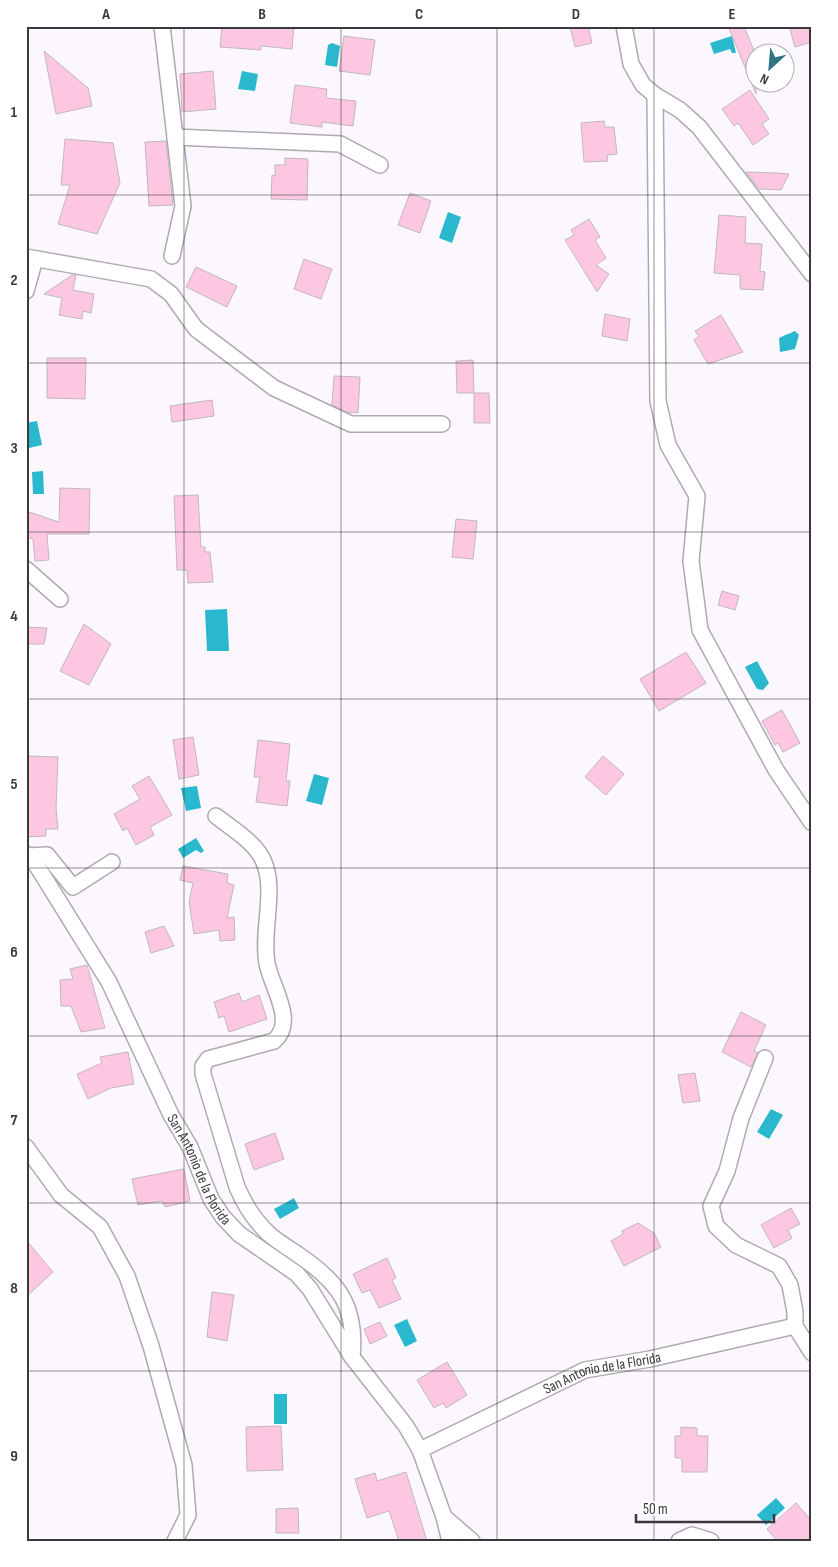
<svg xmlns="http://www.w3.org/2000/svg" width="838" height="1567" viewBox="0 0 838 1567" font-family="'Sofia Sans Condensed',sans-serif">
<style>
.water{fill:#2ab8cf}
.building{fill:#fdc7e1;stroke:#c0b8bb}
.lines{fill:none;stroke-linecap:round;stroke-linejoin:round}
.minor-casing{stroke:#afaab1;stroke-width:18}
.minor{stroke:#fff;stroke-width:15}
.grid{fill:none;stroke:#3b393c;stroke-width:1;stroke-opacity:0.55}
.labels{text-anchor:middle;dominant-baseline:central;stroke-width:4.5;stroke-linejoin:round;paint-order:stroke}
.street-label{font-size:15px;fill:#3b393c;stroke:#fff}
.neatline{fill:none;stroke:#3b393c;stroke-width:2}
.grid-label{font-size:16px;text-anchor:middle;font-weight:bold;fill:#3b393c}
</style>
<rect width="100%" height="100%" fill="#fcf7fe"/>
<g class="water">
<path d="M 732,36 L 736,53 L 732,53 L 730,49 L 714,54 L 710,43 Z"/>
<path d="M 332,43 L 340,46 L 337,67 L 325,65 L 328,45 Z"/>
<path d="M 242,71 L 258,74 L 255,91 L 238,89 Z"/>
<path d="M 448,212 L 461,217 L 452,243 L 439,238 Z"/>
<path d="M 795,331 L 799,335 L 795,349 L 780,352 L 779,338 C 780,337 793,332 795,331 Z"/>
<path d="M 37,421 L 42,445 L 29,448 L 26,423 Z"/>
<path d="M 43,471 L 44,494 L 33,494 L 32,472 Z"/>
<path d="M 227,609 L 229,651 L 207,651 L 205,610 Z"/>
<path d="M 757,661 L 769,683 L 763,690 L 757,689 L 745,667 Z"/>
<path d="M 314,774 L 329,778 L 322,805 L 306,801 Z"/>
<path d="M 197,786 L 201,808 L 186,811 L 181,788 Z"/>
<path d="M 196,838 L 204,851 L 201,853 L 196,850 L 183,858 L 178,849 Z"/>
<path d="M 771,1109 L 783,1115 L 769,1139 L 757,1132 Z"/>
<path d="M 294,1198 L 299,1208 L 280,1219 L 274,1209 Z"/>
<path d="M 407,1319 L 417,1341 L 405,1347 L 394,1325 Z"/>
<rect x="274" y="1394" width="13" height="30"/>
<path d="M 776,1498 L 785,1508 L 766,1525 L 757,1515 Z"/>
</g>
<g class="building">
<path d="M 222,26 L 294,26 L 292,49 L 261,46 L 261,50 L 220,47 Z"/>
<path d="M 570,26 L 588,26 L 592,43 L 575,47 Z"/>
<path d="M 728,26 L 744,26 L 756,56 L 756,94 Z"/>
<path d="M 789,26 L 812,26 L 812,42 L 795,47 Z"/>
<path d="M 344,36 L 375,40 L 370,75 L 339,71 Z"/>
<path d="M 44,51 L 88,88 L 92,106 L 56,114 Z"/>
<path d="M 213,71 L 216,109 L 182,112 L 180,74 Z"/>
<path d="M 295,85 L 327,89 L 326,98 L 356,101 L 353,126 L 322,122 L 322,127 L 290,123 Z"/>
<path d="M 750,90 L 769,119 L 762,124 L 769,134 L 753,145 L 738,123 L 734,126 L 722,109 Z"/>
<path d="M 604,121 L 605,127 L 614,127 L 617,154 L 607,155 L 608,161 L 584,162 L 581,123 Z"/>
<path d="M 65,139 L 113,143 L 120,183 L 97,234 L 58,224 L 70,185 L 61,185 Z"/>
<path d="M 166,141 L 173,205 L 149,206 L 145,142 Z"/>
<path d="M 285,158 L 308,159 L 307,200 L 271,199 L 272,175 L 275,176 L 275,165 L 285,165 Z"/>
<path d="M 746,172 L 777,173 L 789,174 L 781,190 L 759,189 Z"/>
<path d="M 410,193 L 431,201 L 420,233 L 398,225 Z"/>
<path d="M 719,215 L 746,217 L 745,243 L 762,244 L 760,271 L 765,272 L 763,290 L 740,289 L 740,275 L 714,273 Z"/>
<path d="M 589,219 L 600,237 L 595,240 L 606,258 L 596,265 L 609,274 L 597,292 L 565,240 L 574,235 L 571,230 Z"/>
<path d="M 304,259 L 332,269 L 321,299 L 294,289 Z"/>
<path d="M 196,267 L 237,286 L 227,307 L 186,287 Z"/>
<path d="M 72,275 L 76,275 L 73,290 L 94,294 L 91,313 L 83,311 L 82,319 L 59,315 L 62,298 L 44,294 Z"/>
<path d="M 605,314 L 630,319 L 627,341 L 602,336 Z"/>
<path d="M 721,315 L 743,352 L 708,364 L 694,340 L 699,336 L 695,331 Z"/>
<path d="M 47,358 L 86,358 L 85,399 L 47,398 Z"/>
<path d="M 473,360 L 474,393 L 457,393 L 456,361 Z"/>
<path d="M 334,376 L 360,377 L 358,413 L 347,412 L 332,405 Z"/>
<path d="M 474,393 L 489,393 L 490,423 L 474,423 Z"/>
<path d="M 212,400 L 214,416 L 172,422 L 170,406 Z"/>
<path d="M 60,488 L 90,489 L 89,534 L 47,534 L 49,560 L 35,561 L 33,539 L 26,537 L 26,511 L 59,522 Z"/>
<path d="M 198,495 L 201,547 L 205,547 L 205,552 L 210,552 L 213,582 L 188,583 L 187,570 L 177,570 L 174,496 Z"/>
<path d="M 456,519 L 477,521 L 473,559 L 452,557 Z"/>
<path d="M 722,591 L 739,596 L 735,610 L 718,605 Z"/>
<path d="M 84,624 L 111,644 L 89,685 L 60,671 Z"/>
<path d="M 26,627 L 47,628 L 44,644 L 26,644 Z"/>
<path d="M 686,652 L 706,683 L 659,711 L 640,679 Z"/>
<path d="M 782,710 L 800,743 L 783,752 L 778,743 L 775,745 L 762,721 Z"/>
<path d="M 193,737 L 199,775 L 179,779 L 173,740 Z"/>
<path d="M 258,740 L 290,744 L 286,781 L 290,781 L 287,806 L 256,802 L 260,777 L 254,777 Z"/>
<path d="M 26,756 L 58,757 L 56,808 L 58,829 L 46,829 L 46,836 L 26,837 Z"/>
<path d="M 603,756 L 624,774 L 606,795 L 585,777 Z"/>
<path d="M 149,776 L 172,815 L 150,827 L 154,835 L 136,845 L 127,828 L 123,831 L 114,814 L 140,799 L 132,786 Z"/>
<path d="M 183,866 L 228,874 L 227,883 L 234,885 L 227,918 L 234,917 L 235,940 L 220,941 L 219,930 L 194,934 L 189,902 L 193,883 L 180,880 Z"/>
<path d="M 164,926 L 174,946 L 151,953 L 145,932 Z"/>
<path d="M 87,965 L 105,1028 L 81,1032 L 71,1006 L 61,1006 L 60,980 L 73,979 L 70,969 Z"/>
<path d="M 239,993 L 242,1002 L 259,995 L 267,1019 L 229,1032 L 224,1016 L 219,1018 L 214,1002 Z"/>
<path d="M 741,1012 L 766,1025 L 754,1051 L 758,1053 L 751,1067 L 722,1052 Z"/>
<path d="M 128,1052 L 134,1084 L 111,1088 L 88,1099 L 77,1074 L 102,1063 L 100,1057 Z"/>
<path d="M 695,1073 L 700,1101 L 683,1103 L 678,1075 Z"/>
<path d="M 275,1133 L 284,1159 L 254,1170 L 245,1144 Z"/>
<path d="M 184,1169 L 190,1201 L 165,1207 L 162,1201 L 138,1205 L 132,1179 Z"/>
<path d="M 791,1208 L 800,1224 L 788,1230 L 792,1238 L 774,1248 L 761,1225 Z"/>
<path d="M 638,1223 L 654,1233 L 661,1247 L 624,1266 L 611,1241 L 623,1234 L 622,1231 Z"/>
<path d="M 26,1240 L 53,1272 L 26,1297 Z"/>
<path d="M 387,1258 L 396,1278 L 392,1280 L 401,1299 L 379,1308 L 370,1290 L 362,1293 L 353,1274 Z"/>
<path d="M 212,1292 L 234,1295 L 227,1341 L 207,1337 Z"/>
<path d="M 380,1322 L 387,1336 L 370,1344 L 364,1329 Z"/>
<path d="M 447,1362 L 467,1395 L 446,1408 L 443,1403 L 434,1408 L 417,1380 Z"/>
<path d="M 281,1426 L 283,1470 L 247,1471 L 246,1427 Z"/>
<path d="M 681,1427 L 697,1428 L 697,1436 L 708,1436 L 707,1472 L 682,1472 L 682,1458 L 675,1458 L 675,1436 L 681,1436 Z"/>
<path d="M 406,1472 L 427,1541 L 399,1541 L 389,1511 L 367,1518 L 355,1479 L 375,1473 L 377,1481 Z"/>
<path d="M 796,1503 L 812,1521 L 812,1541 L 777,1541 L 767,1529 Z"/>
<path d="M 298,1508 L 299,1533 L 276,1533 L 276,1509 Z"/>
</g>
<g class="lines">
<g class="minor-casing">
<g id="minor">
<path d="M 162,26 L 175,137 L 340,144 L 380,165"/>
<path d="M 624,26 L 631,64 L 643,85 L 655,95 L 680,110 L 699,127 L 812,274"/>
<path d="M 655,95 L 658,401 L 668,445 L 697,496 L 691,561 L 700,630 L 776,770 L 812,823"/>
<path d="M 172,256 L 183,206 L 175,137"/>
<path d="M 26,257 L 151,279 L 171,294 L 196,329 L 274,388 L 351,424 L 442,424"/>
<path d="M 26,291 L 35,259"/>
<path d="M 26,569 L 60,599"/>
<path d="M 216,816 C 231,828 255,842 263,860 C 277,889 261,931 267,963 C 271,987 297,1021 274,1041 L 208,1059 L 203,1066 L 203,1074 L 237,1187 C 245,1206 254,1220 269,1234 C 278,1242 290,1249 300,1256 C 340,1283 357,1308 352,1357"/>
<path id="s1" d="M 26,854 L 37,866 L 109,982 L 171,1115 L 190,1147 L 211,1199 L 223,1217 L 239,1234 L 297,1274 L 310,1289 L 352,1357 L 406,1426 L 420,1450 L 444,1517 L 450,1541"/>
<path d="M 28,856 L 47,855 L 73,887 L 112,862"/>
<path d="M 765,1058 L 741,1118 L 727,1171 L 711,1206 L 716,1226 L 736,1245 L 779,1266 L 790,1285 L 795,1312 L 795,1326"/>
<path d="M 26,1147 L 61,1195 L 100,1227 L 127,1276 L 151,1346 L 184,1465 L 188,1515 L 175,1541"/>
<path id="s2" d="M 420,1450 L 585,1370 L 650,1359 L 795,1326 L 812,1353"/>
<path d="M 444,1517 L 472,1541"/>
<path d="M 679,1541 L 692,1535 L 711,1541"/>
</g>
</g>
<use href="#minor" class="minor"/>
</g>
<path class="grid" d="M 184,26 L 184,1541M 341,26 L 341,1541M 497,26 L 497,1541M 654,26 L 654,1541M 26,195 L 812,195M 26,363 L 812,363M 26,532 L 812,532M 26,699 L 812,699M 26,868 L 812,868M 26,1036 L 812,1036M 26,1203 L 812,1203M 26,1371 L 812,1371"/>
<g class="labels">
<g class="street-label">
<text stroke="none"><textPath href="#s1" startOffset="361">San Antonio de la Florida</textPath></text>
<text stroke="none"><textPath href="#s2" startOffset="199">San Antonio de la Florida</textPath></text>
</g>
</g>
<rect width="838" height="1567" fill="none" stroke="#ffffff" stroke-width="55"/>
<g transform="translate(770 68) rotate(206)"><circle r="24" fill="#ffffff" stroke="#b1b0b1"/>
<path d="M0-4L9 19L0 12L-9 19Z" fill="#317485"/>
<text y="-8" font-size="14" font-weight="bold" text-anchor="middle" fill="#3b393c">N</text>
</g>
<path d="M636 1514v8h138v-8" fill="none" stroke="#3b393c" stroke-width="2.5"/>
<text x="643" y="1514" font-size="15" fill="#3b393c" stroke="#ffffff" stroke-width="4" paint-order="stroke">50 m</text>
<rect x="28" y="28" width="782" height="1512" class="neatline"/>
<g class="grid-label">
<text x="106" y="19">A</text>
<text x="262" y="19">B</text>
<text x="419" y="19">C</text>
<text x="576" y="19">D</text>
<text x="732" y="19">E</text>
<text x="14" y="117">1</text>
<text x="14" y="285">2</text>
<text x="14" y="453">3</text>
<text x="14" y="621">4</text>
<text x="14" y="789">5</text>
<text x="14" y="957">6</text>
<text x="14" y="1125">7</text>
<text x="14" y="1293">8</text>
<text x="14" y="1461">9</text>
</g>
</svg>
